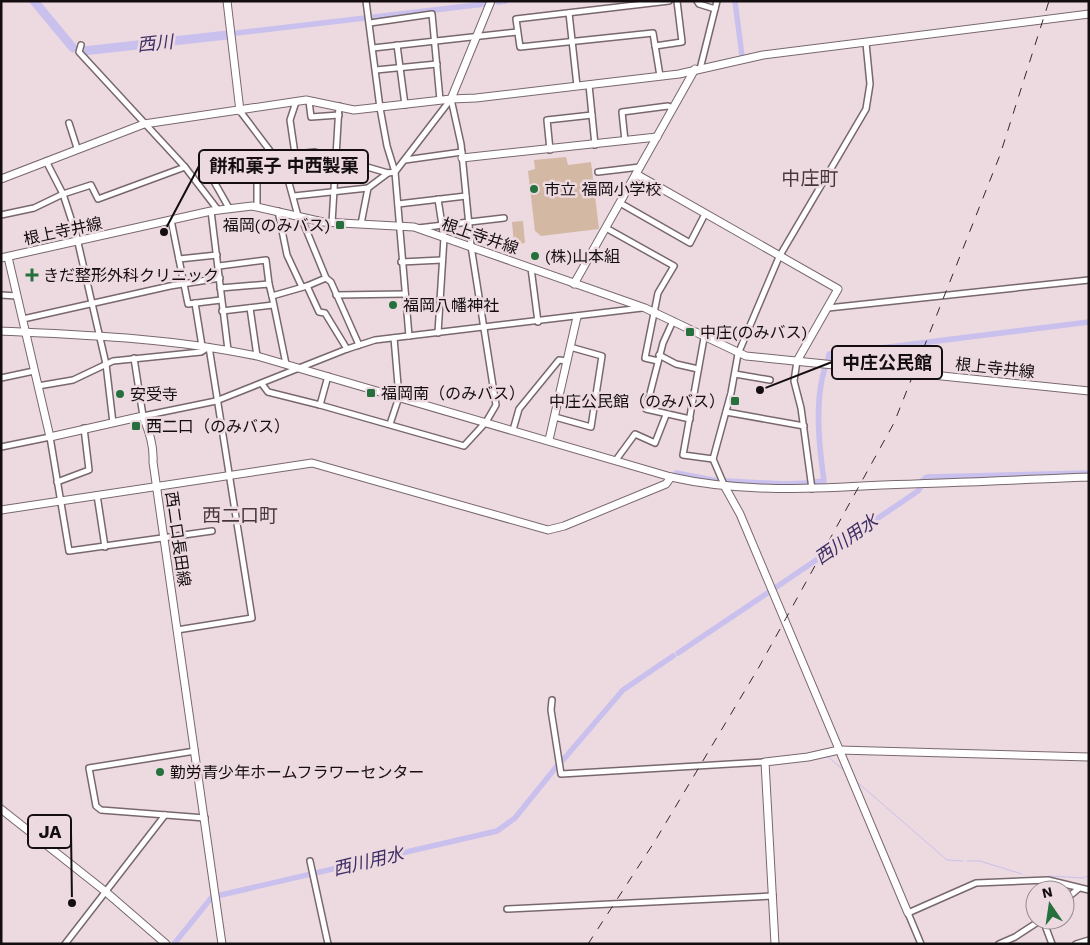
<svg xmlns="http://www.w3.org/2000/svg" width="1090" height="945" viewBox="0 0 1090 945" font-family="'Work Sans','Noto Sans JP',sans-serif">
<style>
.pitch{fill:#d3b8a4}
.lines{fill:none;stroke-linecap:round;stroke-linejoin:round}
.stream{stroke:#c9c0ed;stroke-width:1}
.canal{stroke:#c9c0ed;stroke-width:5.5}
.river{stroke:#c9c0ed;stroke-width:9}
.street-casing{stroke:#78686d;stroke-width:8}
.secondary-casing{stroke:#78686d;stroke-width:9}
.street{stroke:#fff;stroke-width:5}
.secondary{stroke:#fff;stroke-width:7}
.rail{stroke:#31292c;stroke-width:1;stroke-dasharray:9 9;stroke-linecap:butt}
.poi-dot{fill:#26703e;stroke:#eddae0;stroke-width:2}
.labels{text-anchor:middle;dominant-baseline:central;stroke-width:5;stroke-linejoin:round;paint-order:stroke}
.poi-label{font-size:16px;fill:#140e10;stroke:#eddae0;text-anchor:start}
.street-label{font-size:16px;fill:#140e10;stroke:#eddae0}
.water-label{font-size:18px;font-style:italic;fill:#3e2e65;stroke:#eddae0}
.quarter-label{font-size:19px;fill:#46373c;stroke:#eddae0}
.leader{fill:none;stroke:#140e10;stroke-width:2}
.callout-dot{fill:#140e10;stroke:#eddae0;stroke-width:2}
.callout{fill:#eddae0;stroke:#140e10;stroke-width:2}
.callout-label{font-size:18px;text-anchor:middle;font-weight:bold;fill:#140e10}
</style>
<rect width="100%" height="100%" fill="#eddae0"/>
<g class="pitch">
<path d="M 566,157 L 568,165 L 591,162 L 599,229 L 541,236 L 535,231 L 528,171 L 535,169 L 534,160 Z"/>
<path d="M 523,221 L 525,243 L 514,244 L 512,222 Z"/>
</g>
<g class="lines">
<g class="stream">
<path d="M 828,757 L 846,772"/>
<path d="M 856,781 L 947,860 L 963,861"/>
<path d="M 967,861 L 980,861 L 1022,874"/>
<path d="M 1050,876 L 1084,878 L 1089,875"/>
</g>
<g class="canal">
<path d="M 735,1 L 742,56"/>
<path d="M 498,2 L 506,1"/>
<path d="M 374,17 L 485,4"/>
<path d="M 237,33 L 365,18"/>
<path d="M 828,359 L 829,354 L 833,354 L 1089,322"/>
<path d="M 676,473 L 718,481"/>
<path d="M 923,480 L 927,477 L 1089,473"/>
<path d="M 726,481 L 785,484 L 808,483"/>
<path d="M 814,482 L 824,481 C 819,447 814,401 825,368"/>
<path d="M 772,590 L 918,491 L 920,488"/>
<path d="M 678,653 L 769,592"/>
<path d="M 563,760 L 623,690 L 673,656"/>
<path d="M 174,944 L 212,897 L 497,831 L 515,818 L 557,766"/>
</g>
<g class="river">
<path d="M 34,1 L 73,48"/>
<path d="M 83,51 L 227,35"/>
</g>
<g class="street-casing">
<g id="street">
<path d="M 366,1 L 380,108 L 387,146 L 395,172 L 409,336"/>
<path d="M 697,1 L 699,4 L 715,9"/>
<path d="M 569,13 L 577,86"/>
<path d="M 370,23 L 432,14 L 440,100"/>
<path d="M 81,45 L 79,52 L 185,167 L 218,210"/>
<path d="M 397,45 L 405,105"/>
<path d="M 655,46 L 682,42 L 677,1"/>
<path d="M 373,48 L 517,32"/>
<path d="M 700,69 L 717,1"/>
<path d="M 376,70 L 437,64"/>
<path d="M 660,76 L 653,33 L 520,47 L 516,19 L 669,1"/>
<path d="M 589,85 L 595,145"/>
<path d="M 309,101 L 311,117 L 339,115"/>
<path d="M 240,111 L 286,172 L 298,216 L 303,222 L 326,278 L 331,282 L 359,345"/>
<path d="M 69,123 L 77,148"/>
<path d="M 625,141 L 622,112 L 668,106 L 673,108"/>
<path d="M 550,150 L 547,120 L 592,115"/>
<path d="M 295,154 L 290,120 L 296,102"/>
<path d="M 405,160 L 462,152"/>
<path d="M 46,161 L 63,194 L 76,234 L 106,364 L 113,423"/>
<path d="M 286,172 L 295,154 L 315,152 L 388,173 L 395,172 L 451,99"/>
<path d="M 598,172 L 640,167"/>
<path d="M 257,176 L 283,168"/>
<path d="M 294,196 L 368,188 L 388,173"/>
<path d="M 620,203 L 690,243 L 705,214"/>
<path d="M 398,204 L 466,196"/>
<path d="M 229,208 L 212,178 L 215,168 L 250,168 L 257,172 L 257,207"/>
<path d="M 211,211 L 228,350"/>
<path d="M 278,211 L 287,255 L 302,287"/>
<path d="M 1,215 L 34,208 L 63,194 L 91,185 L 98,199 L 185,167"/>
<path d="M 171,220 L 188,304 L 221,300"/>
<path d="M 332,223 L 339,106"/>
<path d="M 361,224 L 368,188"/>
<path d="M 418,228 L 504,218"/>
<path d="M 606,228 L 674,266 L 658,293 L 645,358 L 658,361"/>
<path d="M 179,259 L 217,255"/>
<path d="M 401,262 L 442,260"/>
<path d="M 219,266 L 266,260 L 269,284"/>
<path d="M 531,268 L 538,322"/>
<path d="M 307,286 L 319,312 L 325,313 L 347,349"/>
<path d="M 220,288 L 269,284 L 272,296 L 307,286 L 326,278"/>
<path d="M 1,295 L 17,296"/>
<path d="M 336,295 L 405,294"/>
<path d="M 272,296 L 286,364"/>
<path d="M 195,303 L 202,346"/>
<path d="M 250,308 L 257,356"/>
<path d="M 828,308 L 1089,280"/>
<path d="M 222,311 L 273,305"/>
<path d="M 23,319 L 170,286 L 220,278"/>
<path d="M 673,321 L 663,343 L 646,409 L 690,419"/>
<path d="M 438,333 L 444,238 L 438,199"/>
<path d="M 704,338 L 683,455 L 713,459"/>
<path d="M 659,355 L 676,364 L 698,369"/>
<path d="M 134,358 L 143,416 L 216,401 L 347,349 L 375,340 L 642,308"/>
<path d="M 797,361 L 794,381 L 801,408 L 812,489"/>
<path d="M 735,374 L 770,380"/>
<path d="M 1,378 L 34,371"/>
<path d="M 262,384 L 268,392 L 320,405 L 464,446 L 486,422 L 496,405 L 471,246 L 461,144 L 451,99"/>
<path d="M 38,386 L 73,380 L 113,361 L 201,352 L 209,347 L 252,618 L 177,630"/>
<path d="M 320,405 L 328,376"/>
<path d="M 726,412 L 804,426"/>
<path d="M 555,417 L 591,427 L 602,356 L 570,347"/>
<path d="M 390,424 L 399,397 L 394,338"/>
<path d="M 513,430 L 519,409 L 559,360 L 567,361"/>
<path d="M 1,447 L 50,437 L 69,551 L 212,531"/>
<path d="M 616,460 L 635,434 L 655,443 L 666,415"/>
<path d="M 57,482 L 89,470 L 84,428"/>
<path d="M 725,487 L 713,459 L 731,393 L 738,354 L 779,257 L 866,109 L 870,84 L 866,43"/>
<path d="M 97,495 L 105,547"/>
<path d="M 552,700 L 551,710 L 561,774 L 765,762"/>
<path d="M 195,751 L 89,768 L 96,806 L 101,810 L 205,818"/>
<path d="M 310,861 L 328,944"/>
<path d="M 1065,900 L 1078,889"/>
<path d="M 507,909 L 773,896"/>
<path d="M 1043,920 L 1052,944"/>
<path d="M 65,944 L 165,815"/>
<path d="M 921,944 L 908,913 L 976,883 L 1048,880 L 1089,890"/>
<path d="M 999,944 L 1015,937 L 1041,920"/>
<path d="M 1076,944 L 1089,940"/>
</g>
</g>
<g class="secondary-casing">
<g id="secondary">
<path d="M 227,1 L 240,111"/>
<path d="M 451,99 L 491,1"/>
<path d="M 462,158 L 657,137"/>
<path d="M 636,174 L 838,289 L 797,361"/>
<path d="M 1,179 L 144,124 L 306,100 L 354,110 L 451,99 L 476,98 L 679,74 L 763,55 L 1089,14"/>
<path d="M 8,257 L 50,437 L 143,416 C 149,432 154,445 153,462 L 222,944"/>
<path d="M 1,258 L 211,211 L 252,206 L 323,222 L 414,227 L 645,308 L 746,356 L 1089,391"/>
<path d="M 574,284 L 695,69"/>
<path d="M 1,331 C 87,335 172,338 257,356 L 671,477 C 742,493 812,489 883,485 C 952,483 1020,480 1089,477"/>
<path d="M 549,440 L 577,317"/>
<path d="M 725,487 L 740,514 L 908,913"/>
<path d="M 1,510 L 312,463 L 548,530 L 564,526 L 666,484 L 671,477"/>
<path d="M 1,809 L 106,892 L 166,944"/>
<path d="M 775,944 L 765,762 L 808,757 L 839,750 L 1089,757"/>
</g>
</g>
<use href="#street" class="street"/>
<use href="#secondary" class="secondary"/>
<path class="rail" d="M 588,944 L 655,841 L 759,667 L 894,423 L 1000,155 L 1049,1"/>
</g>
<g class="poi-dot">
<circle cx="534" cy="189" r="5"/>
<rect x="335" y="220" width="10" height="10" rx="2.5"/>
<circle cx="535" cy="256" r="5"/>
<path d="M29.5 267.5h5v5h5v5h-5v5h-5v-5h-5v-5h5z"/>
<circle cx="393" cy="305" r="5"/>
<rect x="685" y="327" width="10" height="10" rx="2.5"/>
<rect x="366" y="388" width="10" height="10" rx="2.5"/>
<circle cx="120" cy="394" r="5"/>
<rect x="730" y="396" width="10" height="10" rx="2.5"/>
<rect x="131" y="421" width="10" height="10" rx="2.5"/>
<circle cx="160" cy="772" r="5"/>
</g>
<g class="labels">
<g class="poi-label">
<text x="544" y="189">市立 福岡小学校</text>
<text x="330" y="225" text-anchor="end">福岡(のみバス)</text>
<text x="545" y="256">(株)山本組</text>
<text x="43" y="275">きだ整形外科クリニック</text>
<text x="403" y="305">福岡八幡神社</text>
<text x="700" y="332">中庄(のみバス)</text>
<text x="381" y="393">福岡南（のみバス）</text>
<text x="130" y="394">安受寺</text>
<text x="725" y="401" text-anchor="end">中庄公民館（のみバス）</text>
<text x="146" y="426">西二口（のみバス）</text>
<text x="170" y="772">勤労青少年ホームフラワーセンター</text>
</g>
<g class="street-label">
<text transform="translate(63 231) rotate(-12)">根上寺井線</text>
<text transform="translate(480 236) rotate(19)">根上寺井線</text>
<text transform="translate(995 368) rotate(6)">根上寺井線</text>
<text transform="translate(178 539) rotate(82)">西二口長田線</text>
</g>
<g class="water-label">
<text transform="translate(155 43) rotate(-6)">西川</text>
<text transform="translate(846 539) rotate(-35)">西川用水</text>
<text transform="translate(368 861) rotate(-13)">西川用水</text>
</g>
<g class="quarter-label">
<text x="810" y="178">中庄町</text>
<text x="240" y="515">西二口町</text>
</g>
</g>
<path class="leader" d="M164 232L199 166M760 390L832 362M72 903L71 832"/>
<g class="callout-dot">
<circle cx="164" cy="232" r="5"/>
<circle cx="760" cy="390" r="5"/>
<circle cx="72" cy="903" r="5"/>
</g>
<g class="callout">
<rect x="199" y="150" width="169" height="33" rx="5"/>
<rect x="832" y="346" width="110" height="33" rx="5"/>
<rect x="28" y="815" width="43" height="33" rx="5"/>
</g>
<g class="callout-label">
<text x="284" y="172">餅和菓子 中西製菓</text>
<text x="887" y="369">中庄公民館</text>
<text x="50" y="838">JA</text>
</g>
<rect width="1090" height="945" fill="none" stroke="#140e10" stroke-width="5"/>
<g transform="translate(1050 905) rotate(347)"><circle r="24" fill="#eddae0" stroke="#96888d"/>
<path d="M0-4L9 19L0 12L-9 19Z" fill="#26703e"/>
<text y="-8" font-size="14" font-weight="bold" text-anchor="middle" fill="#140e10">N</text>
</g>
</svg>
